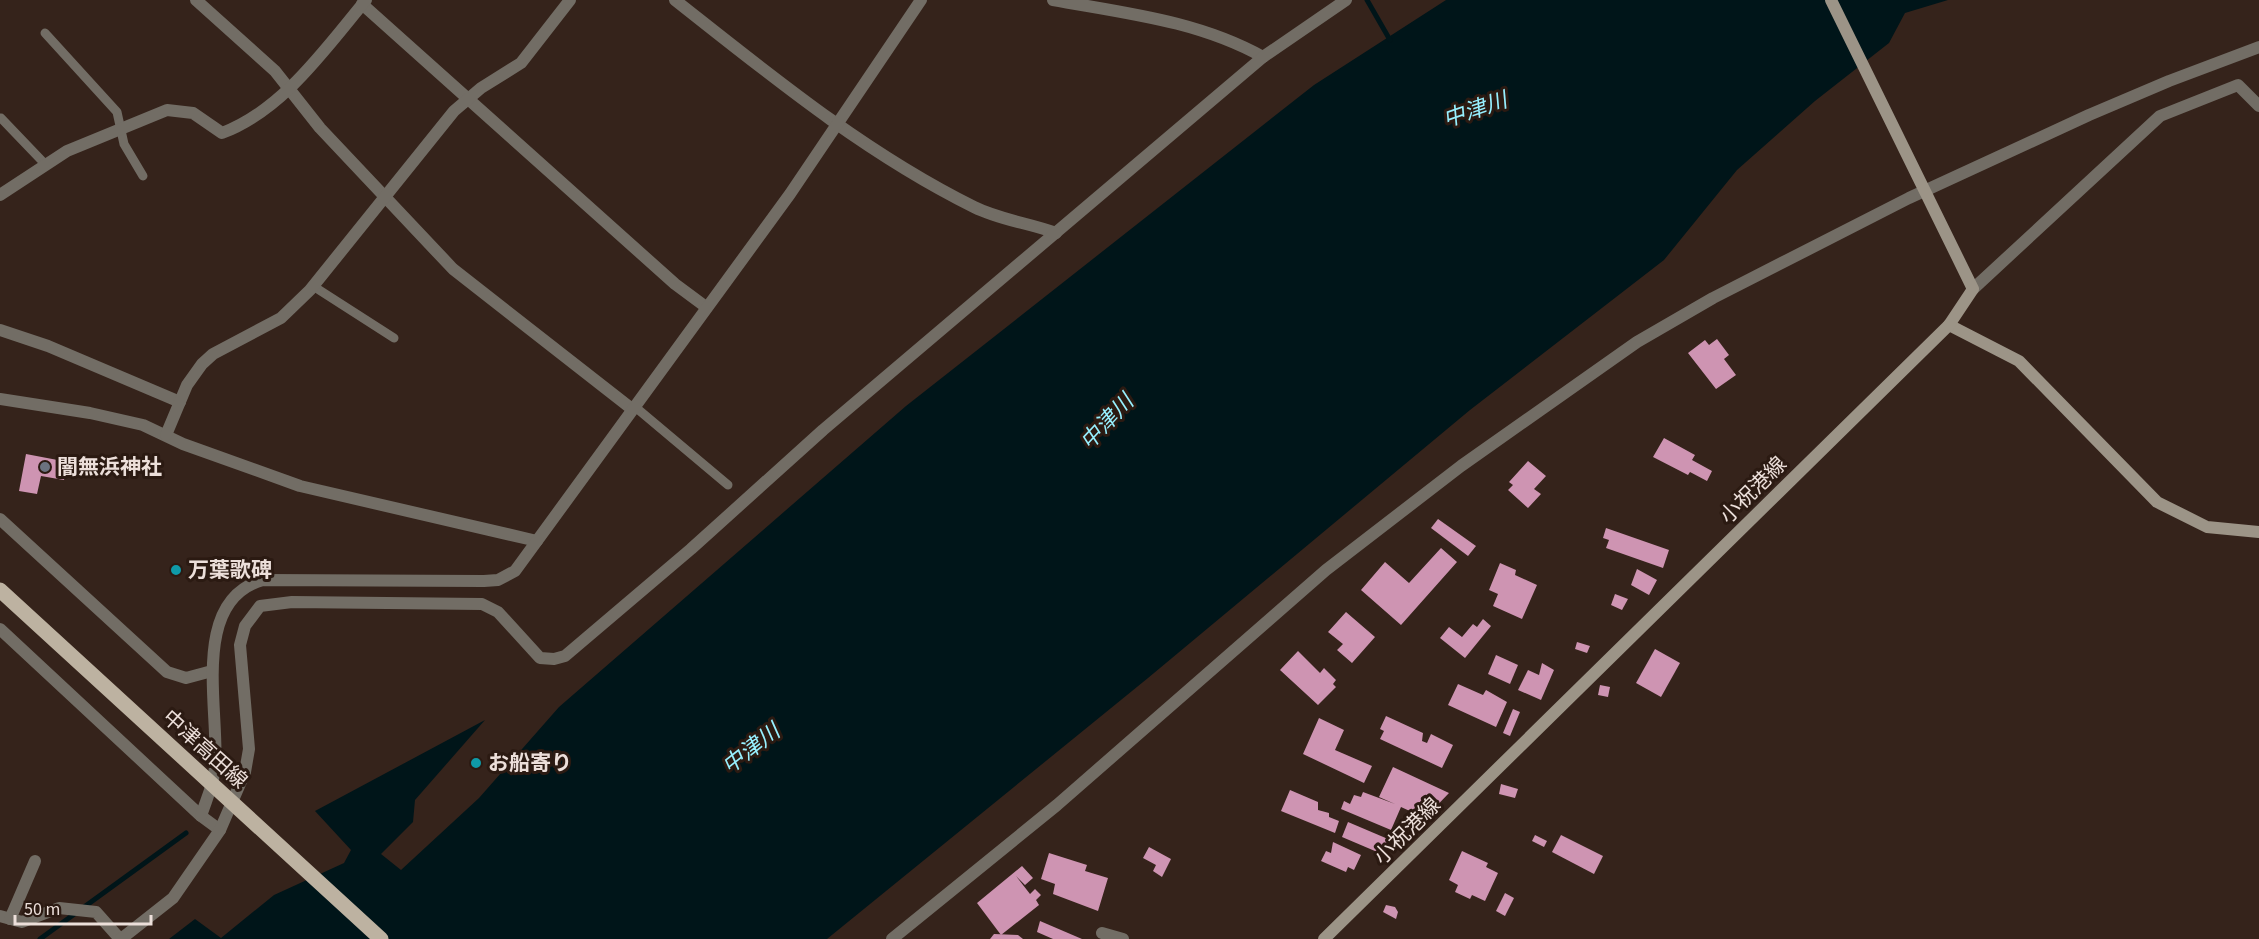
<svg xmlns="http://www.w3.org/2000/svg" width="2259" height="939" viewBox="0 0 2259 939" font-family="'Source Sans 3','Noto Sans JP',sans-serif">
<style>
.water{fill:#001519}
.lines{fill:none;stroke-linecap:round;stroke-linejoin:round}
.stream{stroke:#001519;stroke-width:5}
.building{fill:#ce94b2}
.lane{stroke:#726d65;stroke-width:9}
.street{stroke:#726d65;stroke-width:12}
.secondary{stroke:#9c9487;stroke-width:12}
.primary{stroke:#bdb2a1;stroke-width:15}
.worship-dot{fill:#6b7280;stroke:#2b1a12;stroke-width:2}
.culture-dot{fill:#0f9aa8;stroke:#2b1a12;stroke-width:2}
.labels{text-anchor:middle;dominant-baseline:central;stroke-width:6;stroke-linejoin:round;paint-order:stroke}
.poi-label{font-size:21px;font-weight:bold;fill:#ecdfda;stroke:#2b1a12;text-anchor:start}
.street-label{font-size:21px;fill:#ecdfda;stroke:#2b1a12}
.water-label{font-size:22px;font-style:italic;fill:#97f0ff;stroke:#2b1a12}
</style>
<rect width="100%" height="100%" fill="#35231b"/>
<path class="water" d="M 1446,0 L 1948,0 L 1905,13 L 1889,43 L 1815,101 L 1737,170 L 1664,260 L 1470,410 L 1148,678 L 827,939 L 169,939 L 195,919 L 221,938 L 274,895 L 344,863 L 351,850 L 315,811 L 485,720 L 415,800 L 413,822 L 381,854 L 401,870 L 479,798 L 559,707 L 906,406 L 1314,85 Z"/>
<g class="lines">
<g class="stream">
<path d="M 1367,0 L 1390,40"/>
<path d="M 40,939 L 186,833"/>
</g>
</g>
<g class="building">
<path d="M 1717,339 L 1729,355 L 1724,359 L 1736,375 L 1716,389 L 1688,353 L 1705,340 L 1709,345 Z"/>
<path d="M 1664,438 L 1695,455 L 1692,460 L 1712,471 L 1707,481 L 1690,472 L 1688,475 L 1653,457 Z"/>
<path d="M 26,454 L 68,462 L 64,480 L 41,476 L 37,494 L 19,491 Z"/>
<path d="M 1528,461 L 1546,476 L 1534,489 L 1541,494 L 1528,508 L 1508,490 L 1513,485 L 1509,482 Z"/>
<path d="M 1438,519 L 1476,546 L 1468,556 L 1431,528 Z"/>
<path d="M 1606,528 L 1669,550 L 1663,568 L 1606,548 L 1609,540 L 1603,538 Z"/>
<path d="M 1441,548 L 1457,562 L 1401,625 L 1361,590 L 1385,562 L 1409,583 Z"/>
<path d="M 1500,563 L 1516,570 L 1515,575 L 1537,585 L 1522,619 L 1493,606 L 1498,594 L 1489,590 Z"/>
<path d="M 1637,569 L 1657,580 L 1649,595 L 1631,585 Z"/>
<path d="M 1615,594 L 1628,599 L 1622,610 L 1611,605 Z"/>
<path d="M 1346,612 L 1375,637 L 1352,663 L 1337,650 L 1343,644 L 1328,632 Z"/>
<path d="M 1483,619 L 1491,626 L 1465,658 L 1440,638 L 1449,627 L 1462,637 L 1473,624 L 1477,627 Z"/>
<path d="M 1577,642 L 1590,646 L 1587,653 L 1575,649 Z"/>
<path d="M 1655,649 L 1680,663 L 1661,697 L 1636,683 Z"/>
<path d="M 1298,651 L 1320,673 L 1324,668 L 1336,680 L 1333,684 L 1336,687 L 1318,705 L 1280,670 Z"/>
<path d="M 1496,655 L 1518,665 L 1510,684 L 1488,674 Z"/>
<path d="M 1542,663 L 1554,670 L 1541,700 L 1518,690 L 1528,670 L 1539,675 Z"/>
<path d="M 1458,684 L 1483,695 L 1486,690 L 1507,702 L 1496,727 L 1448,705 Z"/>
<path d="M 1600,685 L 1610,687 L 1608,697 L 1598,695 Z"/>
<path d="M 1513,709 L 1520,712 L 1510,736 L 1503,733 Z"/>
<path d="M 1386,716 L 1423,733 L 1422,741 L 1427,743 L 1431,734 L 1453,745 L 1442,768 L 1380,739 L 1384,731 L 1380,729 Z"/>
<path d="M 1319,718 L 1344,730 L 1335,750 L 1372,766 L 1364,783 L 1303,754 Z"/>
<path d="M 1393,767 L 1449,793 L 1425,818 L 1401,807 L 1391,830 L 1341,809 L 1344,801 L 1350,804 L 1354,795 L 1361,797 L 1363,792 L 1395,804 L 1379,797 Z"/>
<path d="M 1501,784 L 1518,789 L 1515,798 L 1499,794 Z"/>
<path d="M 1290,790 L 1318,802 L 1318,810 L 1329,813 L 1329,817 L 1339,821 L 1335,833 L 1281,811 Z"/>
<path d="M 1348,822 L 1388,839 L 1382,854 L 1342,837 Z"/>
<path d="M 1535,835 L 1547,841 L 1544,847 L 1532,841 Z"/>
<path d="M 1561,835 L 1603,856 L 1594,874 L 1552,852 Z"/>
<path d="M 1333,842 L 1361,855 L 1354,870 L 1348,867 L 1346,872 L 1321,861 L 1326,851 L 1331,853 Z"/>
<path d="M 1149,847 L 1171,859 L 1162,877 L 1153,871 L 1156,865 L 1143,858 Z"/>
<path d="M 1462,851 L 1488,863 L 1486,867 L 1498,873 L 1485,901 L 1472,895 L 1470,899 L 1455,892 L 1458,885 L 1449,880 Z"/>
<path d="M 1049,853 L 1087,865 L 1085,871 L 1108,878 L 1098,911 L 1053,894 L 1055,884 L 1041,879 Z"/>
<path d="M 1022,866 L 1033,878 L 1025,885 L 1016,876 L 1030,894 L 1035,889 L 1041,895 L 1036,900 L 1039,905 L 1001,935 L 977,903 Z"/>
<path d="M 1505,893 L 1514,898 L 1505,916 L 1496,911 Z"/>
<path d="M 1386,905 L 1395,907 L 1398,912 L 1396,919 L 1383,912 Z"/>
<path d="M 1040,921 L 1082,939 L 1053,939 L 1037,932 Z"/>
<path d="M 994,934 L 1018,935 L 1023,939 L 990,939 Z"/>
</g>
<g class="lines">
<g class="lane">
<path d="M 45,33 L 117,112 L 124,144 L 143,176"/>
<path d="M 1,118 L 45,164"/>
<path d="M 313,286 L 394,338"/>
<path d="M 634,406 L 728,485"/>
</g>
<g class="street">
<path d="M 196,0 L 275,71 L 320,128 L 453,269 L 632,409"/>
<path d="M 675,0 C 770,75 865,153 974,207 C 1000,220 1029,223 1056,233"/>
<path d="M 1053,0 C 1125,13 1199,21 1263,57"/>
<path d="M 362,4 L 675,284 L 706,307"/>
<path d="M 0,195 L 67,151 L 167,110 L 193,113 L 222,133 C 283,110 325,49 366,0"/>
<path d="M 1973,289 L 2160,116 L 2238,85 L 2259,106"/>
<path d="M 0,330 L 48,346 L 180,402"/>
<path d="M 0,399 L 90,413 L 143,425 L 183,444 L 300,486 L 537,541"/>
<path d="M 166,435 L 187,385 L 202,364 L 213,354 L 281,318 L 310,290 L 454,111 L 481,88 L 521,63 L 570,0"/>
<path d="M 0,519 L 167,672 L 186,678 L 212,671"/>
<path d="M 0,629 L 201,816 L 220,830"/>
<path d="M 201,816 C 206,800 214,784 215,767 C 220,712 189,600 263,580 L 484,581 L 498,580 L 515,571 L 790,194 L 921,0"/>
<path d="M 0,916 L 22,922 L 59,908 L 96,912 L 120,939"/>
<path d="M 10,919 L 35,861"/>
<path d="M 1102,933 L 1123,939"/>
<path d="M 121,939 L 173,898 L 220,830 L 245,772 L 249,749 L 240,645 L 245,626 L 260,606 L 292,602 L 482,604 L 498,612 L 540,658 L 554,659 L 565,656 L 691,549 L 823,430 L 1263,57 L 1346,0"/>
<path d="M 892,939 L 1057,805 L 1326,570 L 1461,466 L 1637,342 L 1713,298 L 1909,198 L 2089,115 L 2169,81 L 2259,47"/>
</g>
<g class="secondary">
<path d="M 1949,325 L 2019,361 L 2157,502 L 2207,527 L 2259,532"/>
<path d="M 1324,939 L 1949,325 L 1973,289 L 1831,0"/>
</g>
<path class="primary" d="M 0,590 L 381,939"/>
</g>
<circle class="worship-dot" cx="45" cy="467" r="6"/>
<g class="culture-dot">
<circle cx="176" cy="570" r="6"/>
<circle cx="476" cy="763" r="6"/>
</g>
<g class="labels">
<g class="poi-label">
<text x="57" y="467">闇無浜神社</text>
<text x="188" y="570">万葉歌碑</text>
<text x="488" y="763">お船寄り</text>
</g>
<g class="street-label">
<text transform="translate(1753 490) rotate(-45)">小祝港線</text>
<text transform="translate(205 749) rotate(42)">中津高田線</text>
<text transform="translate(1407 831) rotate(-45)">小祝港線</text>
</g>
<g class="water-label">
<text transform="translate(1475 110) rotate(-19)">中津川</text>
<text transform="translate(1107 422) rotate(-47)">中津川</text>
<text transform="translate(751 749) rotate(-38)">中津川</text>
</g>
</g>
<path d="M15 915v9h136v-9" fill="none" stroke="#ecdfda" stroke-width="3"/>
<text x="24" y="915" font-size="18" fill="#ecdfda" stroke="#2b1a12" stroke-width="4.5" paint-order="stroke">50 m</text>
</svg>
